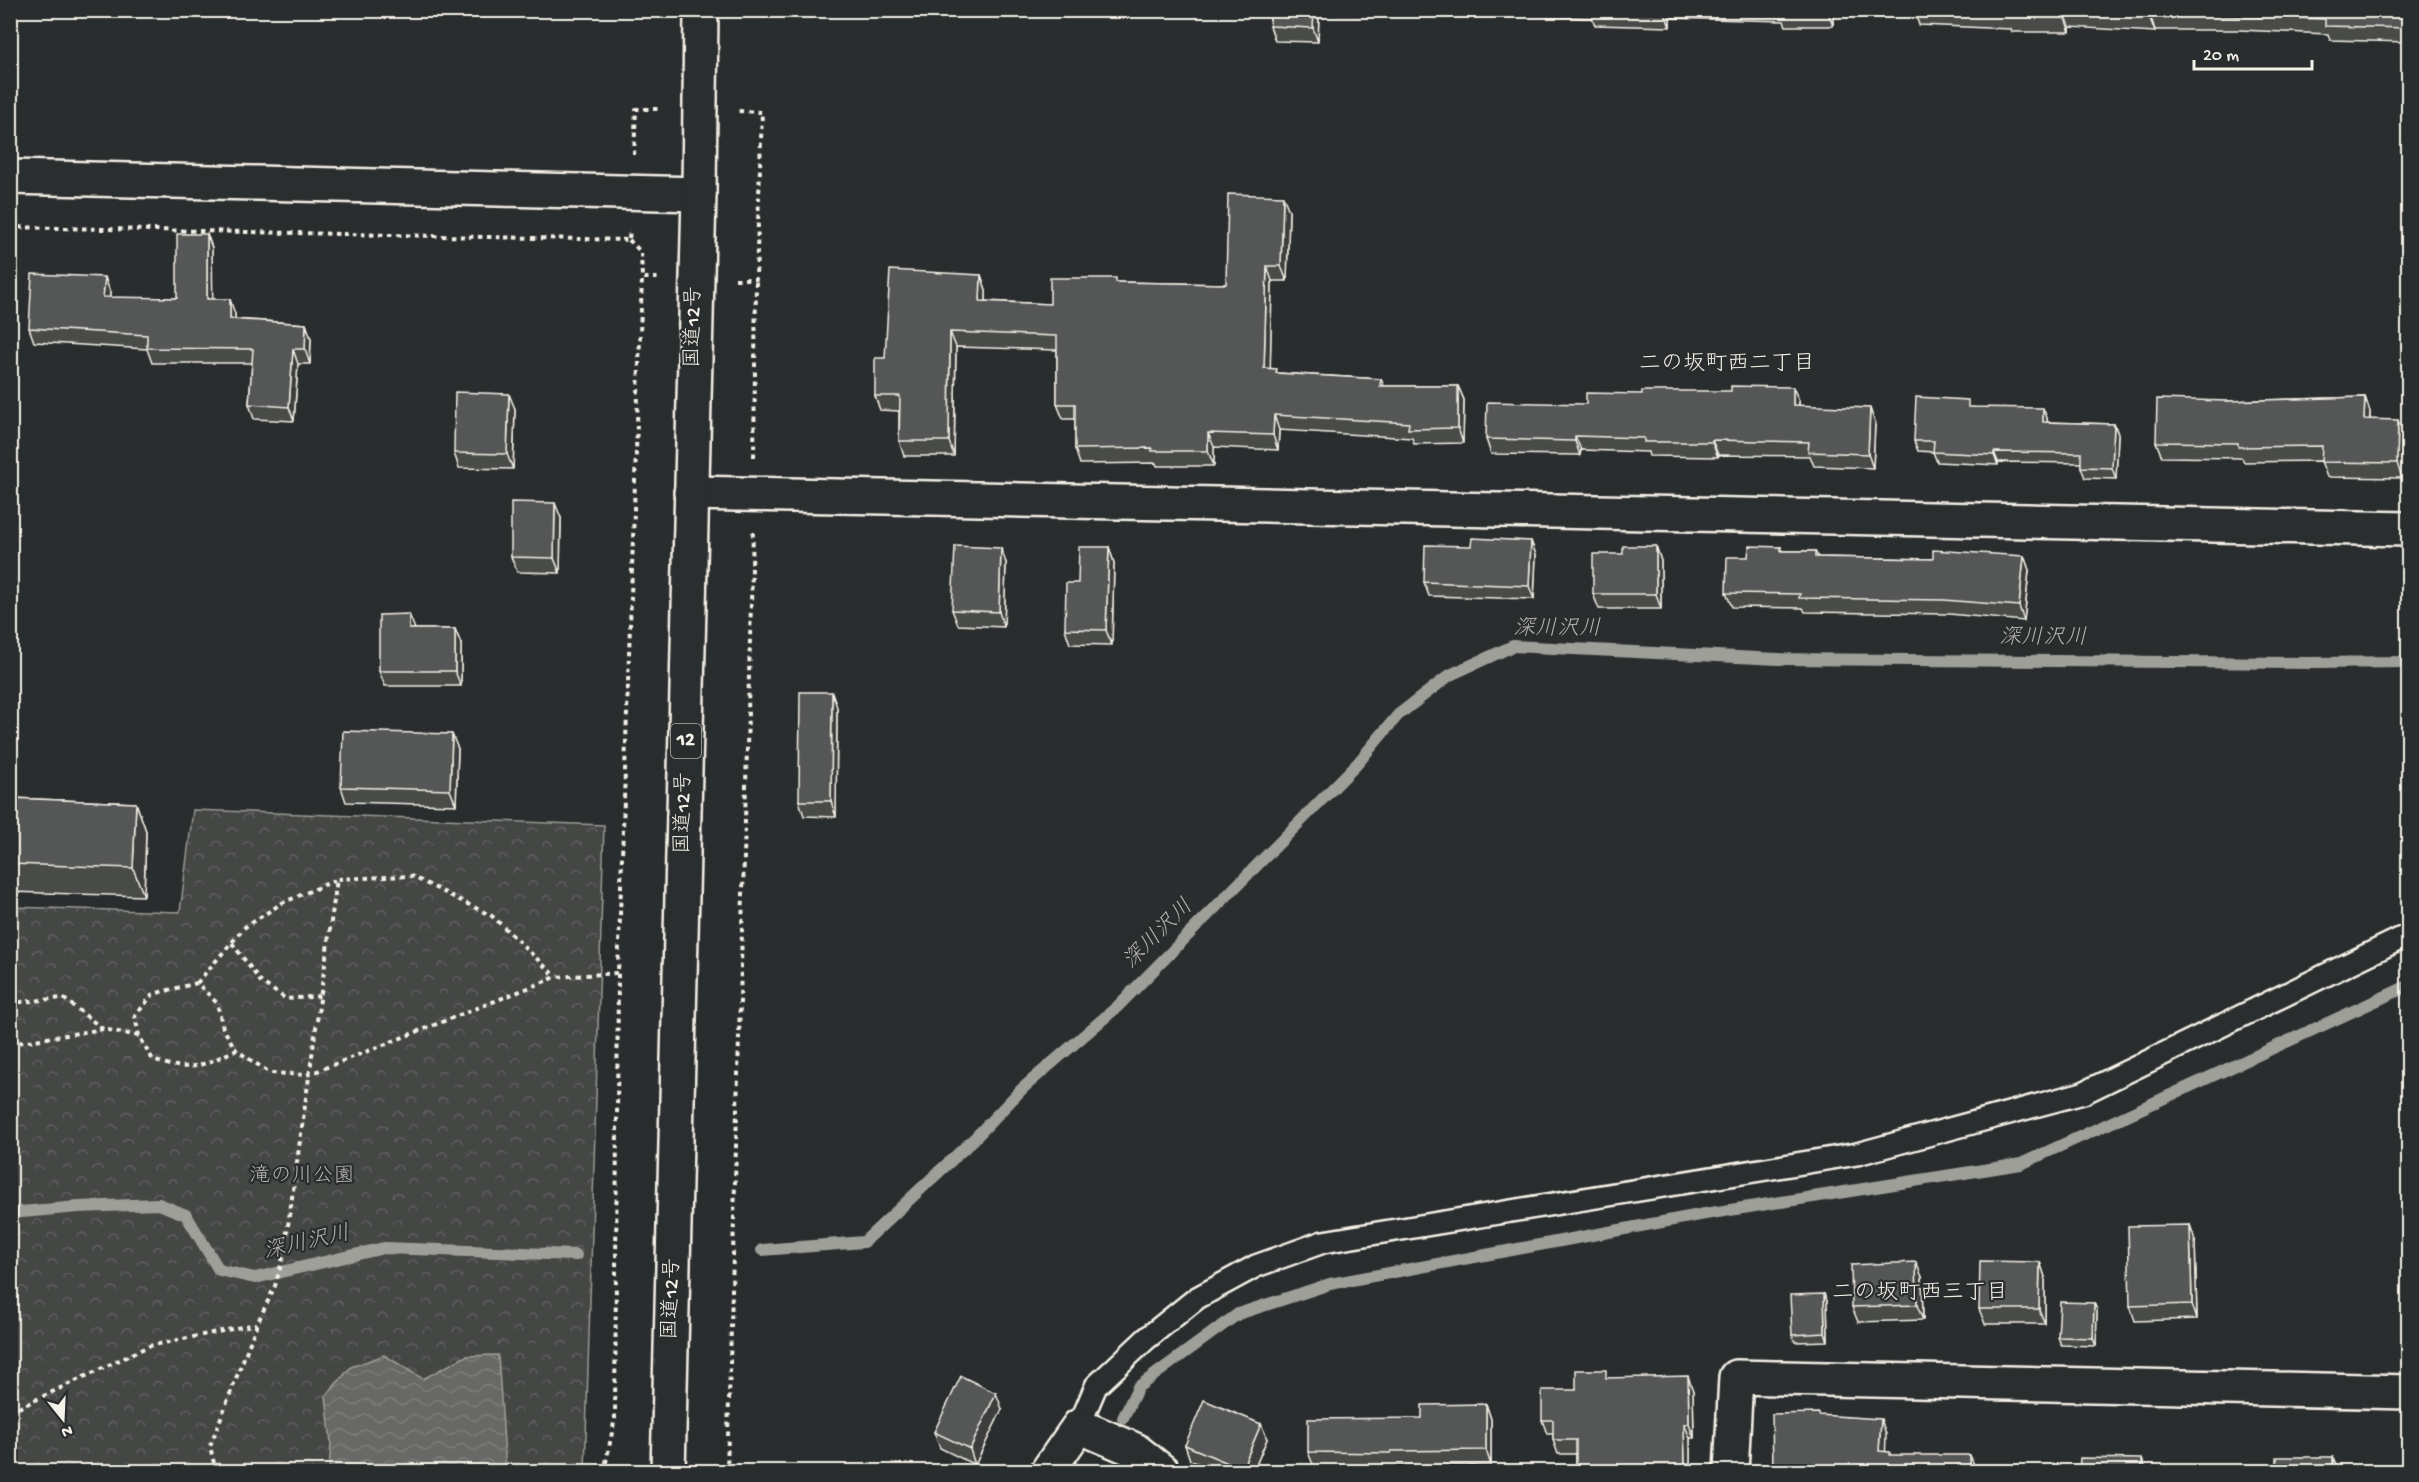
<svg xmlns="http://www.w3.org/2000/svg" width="2419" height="1482" viewBox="0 0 2419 1482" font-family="'Gochi Hand','Klee One',sans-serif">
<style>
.park{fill:url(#park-crowns);stroke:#9c9c96;stroke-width:1.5}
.water{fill:url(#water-waves);stroke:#9f9f9a;stroke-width:1.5}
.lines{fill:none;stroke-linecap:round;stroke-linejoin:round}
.stream{stroke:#9f9f9a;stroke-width:12}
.service-casing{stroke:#f4f1e8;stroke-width:26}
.minor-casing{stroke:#f4f1e8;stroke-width:38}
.tertiary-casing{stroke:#f4f1e8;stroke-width:38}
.trunk-casing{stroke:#f4f1e8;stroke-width:38}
.path{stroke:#f4f1e8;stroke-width:4;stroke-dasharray:4.5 4.5;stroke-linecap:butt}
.service{stroke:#2a2d2e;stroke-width:21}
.minor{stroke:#2a2d2e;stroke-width:33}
.tertiary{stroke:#2a2d2e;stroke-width:33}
.trunk{stroke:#2a2d2e;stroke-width:33}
.wall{fill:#494b4a;stroke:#f4f1e8;stroke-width:1.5}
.shaded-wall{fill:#3c3d3c;stroke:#f4f1e8;stroke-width:1.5}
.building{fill:#555756;stroke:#f4f1e8;stroke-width:1.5}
.labels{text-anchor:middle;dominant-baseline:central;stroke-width:4.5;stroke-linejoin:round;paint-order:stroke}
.shield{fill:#2a2d2e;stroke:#b7b6b0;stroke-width:1.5}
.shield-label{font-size:20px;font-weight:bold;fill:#f4f1e8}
.street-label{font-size:21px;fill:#f4f1e8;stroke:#2a2d2e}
.park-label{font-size:21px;fill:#b6b5af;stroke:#2a2d2e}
.neighbourhood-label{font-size:22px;fill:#f4f1e8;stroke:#2a2d2e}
.water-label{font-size:22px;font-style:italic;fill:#b5b3ae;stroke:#2a2d2e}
</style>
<defs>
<pattern id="park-crowns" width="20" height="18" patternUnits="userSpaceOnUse" patternTransform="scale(1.5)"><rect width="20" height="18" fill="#444645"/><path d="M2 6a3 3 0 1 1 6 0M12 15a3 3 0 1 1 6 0" fill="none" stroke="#606160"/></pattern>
<pattern id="water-waves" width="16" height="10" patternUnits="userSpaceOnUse" patternTransform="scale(1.5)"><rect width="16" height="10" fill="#676866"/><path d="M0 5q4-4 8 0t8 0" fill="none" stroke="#7d7e7c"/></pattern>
</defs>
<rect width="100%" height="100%" fill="#2a2d2e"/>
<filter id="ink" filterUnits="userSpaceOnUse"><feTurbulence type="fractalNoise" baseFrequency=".0167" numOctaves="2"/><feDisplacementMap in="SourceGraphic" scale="12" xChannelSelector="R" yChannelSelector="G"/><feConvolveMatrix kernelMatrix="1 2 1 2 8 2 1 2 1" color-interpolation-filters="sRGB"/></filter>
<g filter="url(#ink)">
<path class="park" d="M 193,810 L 604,825 L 585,1471 L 11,1472 L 11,907 L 180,912 Z"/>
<path class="water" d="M 384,1355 L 423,1379 L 466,1356 L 498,1355 L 506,1471 L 329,1471 L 331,1443 L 326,1396 L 351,1367 Z"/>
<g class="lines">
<g class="stream">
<path d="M 10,1213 L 78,1207 L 159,1204 L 186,1215 L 219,1270 L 255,1278 L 384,1248 L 576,1255"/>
<path d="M 762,1250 L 864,1242 L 974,1139 L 1023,1088 L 1117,1007 L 1357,764 L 1398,715 L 1450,675 L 1513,646 L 1778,659 L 2310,663 L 2408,662"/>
<path d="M 1123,1418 L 1138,1387 L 1238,1314 L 1330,1284 L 1705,1214 L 2021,1164 L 2408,986"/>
</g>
<g class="service-casing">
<path id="service" d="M 1079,1426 L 1096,1386 L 1146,1339 L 1197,1298 L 1256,1266 L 1323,1242 L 1857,1154 L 2083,1093 L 2408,935"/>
</g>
<g class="minor-casing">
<g id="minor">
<path d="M 691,493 L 2408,529"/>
<path d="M 1047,1472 L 1079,1426 L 1135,1450 L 1163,1472"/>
<path d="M 1731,1472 L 1736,1377 L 2408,1392"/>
</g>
</g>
<g class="tertiary-casing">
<path id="tertiary" d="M 10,177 L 699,194"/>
</g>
<g class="trunk-casing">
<path id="trunk" d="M 668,1472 L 699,194 L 701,10"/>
</g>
<g class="path">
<path d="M 634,155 L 636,109 L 662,109"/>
<path d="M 10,227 L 629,240 L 630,229"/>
<path d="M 629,240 L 641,252 L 642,278 L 661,278"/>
<path d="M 735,279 L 756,279 L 762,112 L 736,111"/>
<path d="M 754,457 L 756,279"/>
<path d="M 232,943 L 261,982 L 286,999 L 321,996"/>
<path d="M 197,983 L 245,927 L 282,903 L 336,880"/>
<path d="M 10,1003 L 63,998 L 103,1029"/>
<path d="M 139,1036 L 135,1016 L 153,994 L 197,983 L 217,1003 L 223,1028 L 236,1050 L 270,1073 L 307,1075 L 556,977 L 618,973"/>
<path d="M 10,1044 L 103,1029 L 139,1036 L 153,1060 C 192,1073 200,1066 236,1050"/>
<path d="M 10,1412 L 149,1346 L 256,1324"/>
<path d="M 216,1472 L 210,1446 L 257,1324 L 275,1286 L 284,1254 L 337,879 L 411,876 L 492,916 L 556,977"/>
<path d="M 604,1472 L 615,1418 L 618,973 L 642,278"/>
<path d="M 727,1472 L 753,531"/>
</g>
<use href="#service" class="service"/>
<use href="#minor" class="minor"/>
<use href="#tertiary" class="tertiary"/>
<use href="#trunk" class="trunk"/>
</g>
<g class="wall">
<path d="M 1026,10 L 1060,10 L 1060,12 Z"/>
<path d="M 1270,10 L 1413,10 L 1413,16 L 1319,14 L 1318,42 L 1275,41 L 1270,26 Z"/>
<path d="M 1526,10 L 1833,10 L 1833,26 L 1786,26 L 1784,21 L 1670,18 L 1670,27 L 1595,25 L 1592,18 L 1528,16 Z"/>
<path d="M 1914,10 L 2409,10 L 2409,42 L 2330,40 L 2328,34 L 2239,30 L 2155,30 L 2155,32 L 2070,27 L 2070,32 L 2012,32 L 2011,29 L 1919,25 Z"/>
<path d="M 1289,211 L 1287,281 L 1272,281 L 1270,368 L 1278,373 L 1381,379 L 1384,386 L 1458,386 L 1464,400 L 1463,443 L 1414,444 L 1412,438 L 1279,430 L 1278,450 L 1214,447 L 1214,466 L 1157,466 L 1156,463 L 1080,464 L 1075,449 L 1075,419 L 1063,419 L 1057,404 L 1057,350 L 956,347 L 954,456 L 904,456 L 899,441 L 899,411 L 880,410 L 875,396 L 885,358 L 981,275 L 986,290 L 986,301 L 1050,304 L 1117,282 L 1226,284 Z"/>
<path d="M 207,234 L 212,248 L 212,299 L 235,314 L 235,319 L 306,324 L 311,339 L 310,364 L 298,364 L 294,421 L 254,419 L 249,404 L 252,363 L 152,363 L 147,349 L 34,342 L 29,328 L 110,292 L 109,298 L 177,298 Z"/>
<path d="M 2365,397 L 2370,412 L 2370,419 L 2404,435 L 2402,478 L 2327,477 L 2321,461 L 2244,462 L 2242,458 L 2162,457 L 2156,442 L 2228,401 Z"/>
<path d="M 1799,401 L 1799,406 L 1875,423 L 1873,468 L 1814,466 L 1810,456 L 1718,455 L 1718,457 L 1649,456 L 1648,452 L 1581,450 L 1580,455 L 1491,454 L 1486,439 L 1586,404 Z"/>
<path d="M 1971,407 L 2047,418 L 2047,422 L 2114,424 L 2118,434 L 2116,479 L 2085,478 L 2081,467 L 2081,463 L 1998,462 L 1998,465 L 1937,462 L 1933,452 L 1918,451 L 1914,441 Z"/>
<path d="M 515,409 L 513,469 L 459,468 L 454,453 Z"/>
<path d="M 561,518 L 560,573 L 517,572 L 511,557 Z"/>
<path d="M 1531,541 L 1536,555 L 1534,599 L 1429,596 L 1424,582 L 1471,546 Z"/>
<path d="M 1656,546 L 1661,561 L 1661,609 L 1599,609 L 1593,594 L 1623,554 Z"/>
<path d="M 1109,547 L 1114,563 L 1112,645 L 1070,644 L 1065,629 L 1078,583 Z"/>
<path d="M 1781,547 L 1782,551 L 1815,551 L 1818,557 L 1933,559 L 2024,556 L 2029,570 L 2024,621 L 1949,614 L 1805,612 L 1803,608 L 1732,607 L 1726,593 L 1748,557 Z"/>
<path d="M 1006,563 L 1004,627 L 958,625 L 952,610 Z"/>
<path d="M 415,629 L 455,629 L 461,644 L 461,686 L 385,686 L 379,671 Z"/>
<path d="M 837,707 L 836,817 L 804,816 L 799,801 Z"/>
<path d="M 458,749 L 456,805 L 346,802 L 341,787 Z"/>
<path d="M 10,798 L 136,803 L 146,831 L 144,896 L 10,892 Z"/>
<path d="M 2409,1137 L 2409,1248 L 2404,1235 Z"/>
<path d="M 2190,1225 L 2195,1240 L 2197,1319 L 2135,1321 L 2130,1306 Z"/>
<path d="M 2040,1262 L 2045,1277 L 2045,1324 L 1985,1324 L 1979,1309 Z"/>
<path d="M 1922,1277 L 1923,1320 L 1858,1322 L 1852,1307 Z"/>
<path d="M 1824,1294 L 1827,1301 L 1828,1341 L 1795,1342 L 1792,1335 Z"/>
<path d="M 2094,1303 L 2097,1310 L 2096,1346 L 2061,1345 L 2058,1337 Z"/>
<path d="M 1609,1378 L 1693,1391 L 1694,1438 L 1690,1438 L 1690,1472 L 1576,1472 L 1576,1454 L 1558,1454 L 1553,1440 L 1553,1434 L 1547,1434 L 1542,1420 L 1576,1390 Z"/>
<path d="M 1486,1404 L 1491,1419 L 1491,1465 L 1396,1466 L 1396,1468 L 1314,1467 L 1308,1452 L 1422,1418 Z"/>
<path d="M 1002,1409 L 975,1465 L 940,1448 L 934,1432 Z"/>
<path d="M 1261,1424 L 1267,1439 L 1253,1472 L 1217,1472 L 1190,1460 L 1185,1445 Z"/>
</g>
<g class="shaded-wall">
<path d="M 1314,10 L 1318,10 L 1319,14 L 1318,42 L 1313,28 Z"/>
<path d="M 1665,10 L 1668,10 L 1670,18 L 1670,27 L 1665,13 Z"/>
<path d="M 1828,10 L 1833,10 L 1833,26 L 1828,12 Z"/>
<path d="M 2065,12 L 2070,27 L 2070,32 L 2065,18 Z"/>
<path d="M 2150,15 L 2155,30 L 2155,32 L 2150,18 Z"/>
<path d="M 1283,196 L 1289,211 L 1287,281 L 1281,266 Z"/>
<path d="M 207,234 L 212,248 L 213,313 L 207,299 Z"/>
<path d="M 1267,266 L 1272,281 L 1270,383 L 1264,368 Z"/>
<path d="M 981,275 L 986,290 L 986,316 L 980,301 Z"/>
<path d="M 105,277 L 110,292 L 109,312 L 103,297 Z"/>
<path d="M 230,299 L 235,314 L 235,333 L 230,319 Z"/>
<path d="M 306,324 L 311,339 L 310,364 L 305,349 Z"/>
<path d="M 950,332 L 956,347 L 954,456 L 949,441 Z"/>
<path d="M 293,349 L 298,364 L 294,421 L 289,407 Z"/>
<path d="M 1458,386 L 1464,400 L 1463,443 L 1458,428 Z"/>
<path d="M 1793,387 L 1799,401 L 1798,420 L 1793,405 Z"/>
<path d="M 509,394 L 515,409 L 513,469 L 507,454 Z"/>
<path d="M 2365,397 L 2370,412 L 2369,434 L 2364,419 Z"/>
<path d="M 1870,408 L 1875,423 L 1873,468 L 1868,454 Z"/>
<path d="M 2043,408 L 2047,418 L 2047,432 L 2043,422 Z"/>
<path d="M 1274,415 L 1279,430 L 1278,450 L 1273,435 Z"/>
<path d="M 2398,420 L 2404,435 L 2402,478 L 2397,463 Z"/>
<path d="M 2114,424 L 2118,434 L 2116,479 L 2112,468 Z"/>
<path d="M 1208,433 L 1214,447 L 1214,466 L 1208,451 Z"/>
<path d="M 1575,436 L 1581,450 L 1580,455 L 1575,441 Z"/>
<path d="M 1712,440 L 1718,455 L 1718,457 L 1712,442 Z"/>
<path d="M 1994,452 L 1998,462 L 1998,465 L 1994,455 Z"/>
<path d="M 555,503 L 561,518 L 560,573 L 554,558 Z"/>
<path d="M 1531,541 L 1536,555 L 1534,599 L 1529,586 Z"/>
<path d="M 1656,546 L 1661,561 L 1661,609 L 1656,594 Z"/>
<path d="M 1109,547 L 1114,563 L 1112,645 L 1106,630 Z"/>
<path d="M 1001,548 L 1006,563 L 1004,627 L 999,612 Z"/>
<path d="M 2024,556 L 2029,570 L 2024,621 L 2019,606 Z"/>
<path d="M 409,614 L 415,629 L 409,629 Z"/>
<path d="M 455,629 L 461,644 L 461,686 L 455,671 Z"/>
<path d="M 832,692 L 837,707 L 836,817 L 831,801 Z"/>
<path d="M 452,734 L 458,749 L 456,805 L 450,790 Z"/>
<path d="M 136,803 L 146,831 L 144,896 L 133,868 Z"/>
<path d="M 2190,1225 L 2195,1240 L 2197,1319 L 2192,1304 Z"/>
<path d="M 1916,1262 L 1922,1277 L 1923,1320 L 1917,1305 Z"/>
<path d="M 2040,1262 L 2045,1277 L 2045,1324 L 2039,1309 Z"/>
<path d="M 1824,1294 L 1827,1301 L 1828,1341 L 1825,1333 Z"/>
<path d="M 2094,1303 L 2097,1310 L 2096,1346 L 2093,1338 Z"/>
<path d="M 1688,1376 L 1693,1391 L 1694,1438 L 1689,1424 Z"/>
<path d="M 996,1393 L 1002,1409 L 975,1465 L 970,1449 Z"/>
<path d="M 1486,1404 L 1491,1419 L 1491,1465 L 1486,1450 Z"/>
<path d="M 1881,1419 L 1886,1434 L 1885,1466 L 1879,1451 Z"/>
<path d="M 1261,1424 L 1267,1439 L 1253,1472 L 1243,1472 L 1242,1469 Z"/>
<path d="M 1684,1424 L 1690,1438 L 1690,1472 L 1685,1472 L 1685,1471 Z"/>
<path d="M 1970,1455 L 1976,1470 L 1976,1472 L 1970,1472 Z"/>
<path d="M 2333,1457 L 2339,1472 L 2333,1472 Z"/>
<path d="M 2142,1459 L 2147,1472 L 2142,1472 Z"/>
</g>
<g class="building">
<path d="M 1270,10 L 1314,10 L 1313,28 L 1270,26 Z"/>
<path d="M 1589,10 L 1665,10 L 1665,13 L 1589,11 Z"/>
<rect x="1781" y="10" width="47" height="2"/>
<path d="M 1916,10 L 2409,10 L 2409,28 L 2325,26 L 2325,19 L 2234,16 L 2150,15 L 2150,18 L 2065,12 L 2065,18 L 2007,17 L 2007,14 Z"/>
<path d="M 1228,194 L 1283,196 L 1281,266 L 1267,266 L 1264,368 L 1277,369 L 1276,373 L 1381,379 L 1380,386 L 1458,386 L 1458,428 L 1408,429 L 1409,423 L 1274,415 L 1273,435 L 1208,433 L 1208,451 L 1152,451 L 1152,448 L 1075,449 L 1075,404 L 1057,404 L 1057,336 L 950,332 L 949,441 L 899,441 L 900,396 L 875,396 L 875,358 L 885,358 L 890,270 L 981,275 L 980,301 L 1050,304 L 1050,278 L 1116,278 L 1116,282 L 1226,284 Z"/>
<path d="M 177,234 L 207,234 L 207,299 L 230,299 L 230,319 L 306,324 L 305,349 L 293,349 L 289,407 L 249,404 L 253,349 L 147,348 L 147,335 L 29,328 L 32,274 L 105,277 L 103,297 L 177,298 Z"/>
<path d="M 1731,386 L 1793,387 L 1793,405 L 1870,408 L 1868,454 L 1808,452 L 1809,442 L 1712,440 L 1712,442 L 1644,442 L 1644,438 L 1575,436 L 1575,441 L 1486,439 L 1487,402 L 1586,404 L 1586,393 L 1642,394 L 1642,391 L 1731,391 Z"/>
<path d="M 455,392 L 509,394 L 507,454 L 454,453 Z"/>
<path d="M 1916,397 L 1968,400 L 1968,407 L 2043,408 L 2043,422 L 2114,424 L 2112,468 L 2081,467 L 2081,453 L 1994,452 L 1994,455 L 1933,452 L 1934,441 L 1914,441 Z"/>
<path d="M 2365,397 L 2364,419 L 2398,420 L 2397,463 L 2321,462 L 2322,446 L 2238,447 L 2238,443 L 2156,442 L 2157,399 L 2228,401 Z"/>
<path d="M 511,502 L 555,503 L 554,558 L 511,557 Z"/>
<path d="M 1472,538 L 1531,541 L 1529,586 L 1424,582 L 1425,545 L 1471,546 Z"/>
<path d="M 955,546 L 1001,548 L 999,612 L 952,610 Z"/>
<path d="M 1623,546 L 1656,546 L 1656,594 L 1593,594 L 1593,554 L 1623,554 Z"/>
<path d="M 1749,546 L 1781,547 L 1781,551 L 1815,551 L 1815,557 L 1933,559 L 1933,550 L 2024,556 L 2019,606 L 1944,600 L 1799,598 L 1800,594 L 1726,593 L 1727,557 L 1748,557 Z"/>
<path d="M 1079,547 L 1109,547 L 1106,630 L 1065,629 L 1066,583 L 1078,583 Z"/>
<path d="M 2406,577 L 2409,577 L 2409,597 Z"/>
<path d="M 409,614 L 409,629 L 455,629 L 455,671 L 379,671 L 379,615 Z"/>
<path d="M 800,692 L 832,692 L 831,801 L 799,801 Z"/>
<path d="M 343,731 L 452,734 L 450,790 L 341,787 Z"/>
<path d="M 10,798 L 136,803 L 133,868 L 10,864 Z"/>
<path d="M 2406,1137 L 2409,1137 L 2409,1235 L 2404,1235 Z"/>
<path d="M 2190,1225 L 2192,1304 L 2130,1306 L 2128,1226 Z"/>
<path d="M 1980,1261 L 2040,1262 L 2039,1309 L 1979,1309 Z"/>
<path d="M 1916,1262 L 1917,1305 L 1852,1307 L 1851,1265 Z"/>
<path d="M 1824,1294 L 1825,1333 L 1792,1335 L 1790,1295 Z"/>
<path d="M 2060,1302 L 2094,1303 L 2093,1338 L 2058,1337 Z"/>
<path d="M 1576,1370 L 1606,1370 L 1606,1378 L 1688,1376 L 1689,1424 L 1684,1424 L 1685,1471 L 1576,1472 L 1576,1440 L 1553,1440 L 1553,1420 L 1542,1420 L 1542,1390 L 1576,1390 Z"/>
<path d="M 961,1376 L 996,1393 L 970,1449 L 934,1432 Z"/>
<path d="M 1204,1400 L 1261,1424 L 1242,1469 L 1185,1445 Z"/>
<path d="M 1486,1404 L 1486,1450 L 1391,1451 L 1391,1453 L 1308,1452 L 1308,1419 L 1422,1418 L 1422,1405 Z"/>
<path d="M 1819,1413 L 1819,1415 L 1881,1419 L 1879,1451 L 1890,1452 L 1890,1455 L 1970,1455 L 1970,1472 L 1773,1472 L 1772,1414 Z"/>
<rect x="2277" y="1457" width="56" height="15"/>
<path d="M 2080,1458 L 2142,1459 L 2142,1472 L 2079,1472 Z"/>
</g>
</g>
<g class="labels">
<rect class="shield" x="671" y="724" width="30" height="34" rx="4.5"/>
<g class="shield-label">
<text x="686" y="741">12</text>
</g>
<g class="street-label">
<text transform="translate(695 327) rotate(-89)">国道12号</text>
<text transform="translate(685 813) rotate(-89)">国道12号</text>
<text transform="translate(673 1299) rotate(-88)">国道12号</text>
</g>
<g class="park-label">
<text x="302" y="1177">滝の川公園</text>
</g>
<g class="neighbourhood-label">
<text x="1727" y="365">二の坂町西二丁目</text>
<text x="1920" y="1294">二の坂町西三丁目</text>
</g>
<g class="water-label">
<text x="1557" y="630">深川沢川</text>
<text x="2043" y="639">深川沢川</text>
<text transform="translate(1159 935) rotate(-45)">深川沢川</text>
<text transform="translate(307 1244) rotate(-13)">深川沢川</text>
</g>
</g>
<rect width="2419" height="1482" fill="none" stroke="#2a2d2e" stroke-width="36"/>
<rect x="18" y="18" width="2383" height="1446" fill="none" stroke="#f4f1e8" stroke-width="2" filter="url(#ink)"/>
<g transform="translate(63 1419) rotate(162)" stroke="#2a2d2e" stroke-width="4.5" paint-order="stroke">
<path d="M0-4.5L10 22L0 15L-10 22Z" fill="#f4f1e8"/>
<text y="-9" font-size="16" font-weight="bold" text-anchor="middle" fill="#f4f1e8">N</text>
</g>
<path d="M2194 60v9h118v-9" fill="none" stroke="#f4f1e8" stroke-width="3"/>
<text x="2203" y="60" font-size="18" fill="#f4f1e8" stroke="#2a2d2e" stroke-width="4.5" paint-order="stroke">20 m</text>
</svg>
